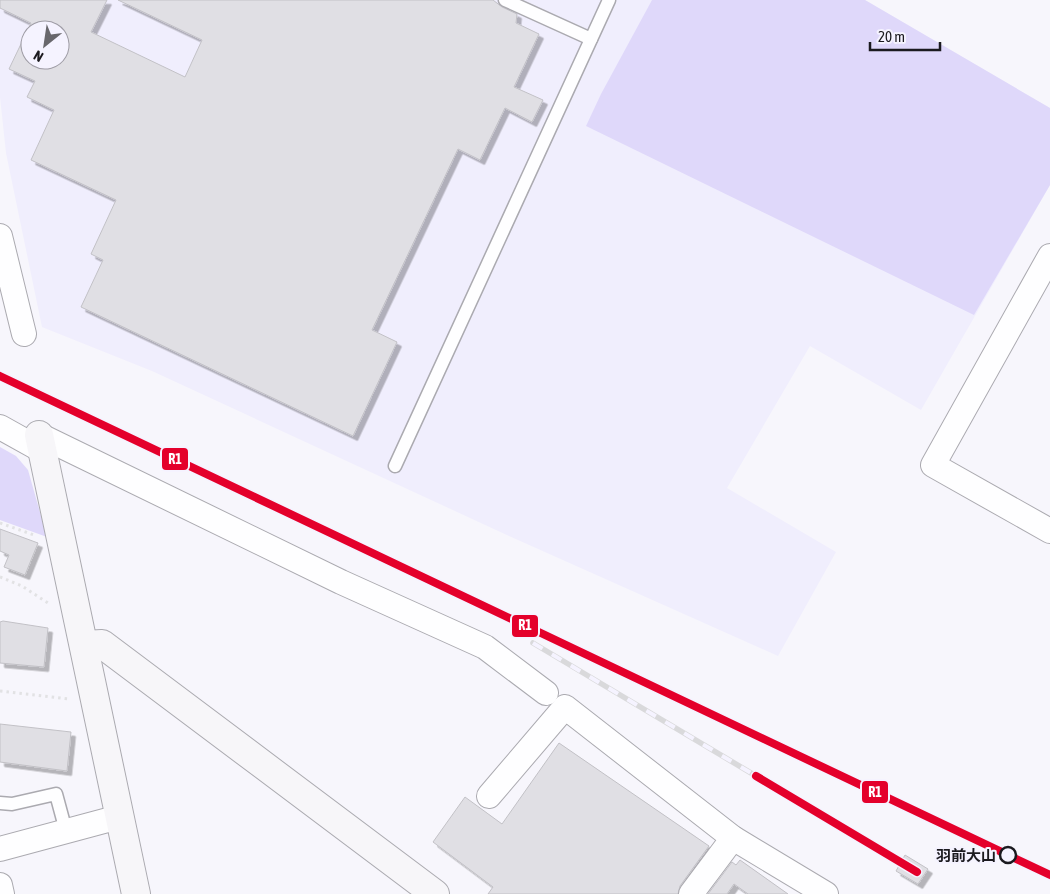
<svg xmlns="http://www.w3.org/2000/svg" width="1050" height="894" viewBox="0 0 1050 894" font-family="'Asap Condensed','Noto Sans JP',sans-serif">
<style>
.built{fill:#f0eefd;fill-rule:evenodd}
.green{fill:#dfd8fa}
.building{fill:#e0dfe4;stroke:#c2c1c6;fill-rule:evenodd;filter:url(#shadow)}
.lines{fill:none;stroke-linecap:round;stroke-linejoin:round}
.lane-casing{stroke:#abaab0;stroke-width:15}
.street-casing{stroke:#abaab0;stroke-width:26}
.secondary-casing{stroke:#abaab0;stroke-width:30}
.path{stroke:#e2e2e4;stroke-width:3;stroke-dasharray:2.5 4;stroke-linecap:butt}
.lane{stroke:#fefeff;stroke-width:12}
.street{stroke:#fefeff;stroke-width:24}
.secondary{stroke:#f7f6f9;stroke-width:28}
.rail-casing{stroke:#d9d9db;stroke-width:5.5}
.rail{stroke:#f5f3ff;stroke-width:4;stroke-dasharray:11;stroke-linecap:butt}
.rail-1-casing{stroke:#f5f3ff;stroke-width:11}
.rail-1{stroke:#e4002b;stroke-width:8}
.stop-dot{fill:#f5f3ff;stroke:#1b1a1f;stroke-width:2.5}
.labels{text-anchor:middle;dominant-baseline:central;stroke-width:4;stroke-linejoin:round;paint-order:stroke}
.stop-label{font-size:15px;font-weight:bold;fill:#1b1a1f;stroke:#f5f3ff;text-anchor:end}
.line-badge{stroke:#f5f3ff;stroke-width:2}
.badge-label{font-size:14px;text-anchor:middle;font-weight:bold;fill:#fff}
</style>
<defs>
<filter id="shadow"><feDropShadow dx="4.5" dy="4.5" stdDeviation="0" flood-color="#0004"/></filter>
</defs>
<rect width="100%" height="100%" fill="#f7f6fc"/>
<path class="built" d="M 0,0 L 865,0 L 1050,108 L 1050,185 L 921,410 L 810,346 L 727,488 L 836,552 L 778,656 L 509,536 L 152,371 L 42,327 L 6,153 L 0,97 ZM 30,30 L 60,30 L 60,60 L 30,60 Z"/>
<g class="green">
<path d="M 652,0 L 865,0 L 1050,108 L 1050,185 L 974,315 L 586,126 L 601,94 Z"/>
<path d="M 0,447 L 16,456 L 28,470 L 47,537 L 0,520 Z"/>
</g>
<g class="building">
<path d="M 0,0 L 107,0 L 91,32 L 185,77 L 202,40 L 118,0 L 493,0 L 502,7 L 517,14 L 516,23 L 539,34 L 514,87 L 543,100 L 532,122 L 505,108 L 480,160 L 458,149 L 372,330 L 397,342 L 353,436 L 81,307 L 103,260 L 91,254 L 116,200 L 31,160 L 54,110 L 27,97 L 35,81 L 9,69 L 31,23 L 0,8 ZM 30,30 L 60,30 L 60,60 L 30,60 Z"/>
<path d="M 0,529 L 38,543 L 25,575 L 4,567 L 9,555 L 0,551 Z"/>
<path d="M 3,621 L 48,628 L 44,667 L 0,663 L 0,622 Z"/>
<path d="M 0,724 L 71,732 L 67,771 L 0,762 Z"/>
<path d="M 559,743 L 709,846 L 680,886 L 678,894 L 488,894 L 493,887 L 433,842 L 465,797 L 502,824 Z"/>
<path d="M 905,855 L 928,869 L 918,884 L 896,871 Z"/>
<path d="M 740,860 L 788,894 L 748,894 L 734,884 L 727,894 L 708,894 L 732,862 L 736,865 Z"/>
</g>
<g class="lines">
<g class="lane-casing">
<g id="lane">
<path d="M 505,0 L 591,39"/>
<path d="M 395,466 L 609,0"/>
<path d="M 0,803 L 12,804 L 56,794 L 66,831"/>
</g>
</g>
<g class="street-casing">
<g id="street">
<path d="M 0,236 L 24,334"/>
<path d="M 1050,256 L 933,465 L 1050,531"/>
<path d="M 0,427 L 43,451"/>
<path d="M 39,435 L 341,582 L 485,647 L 546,693"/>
<path d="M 489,796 L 565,707 L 733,838 L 826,894"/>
<path d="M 0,849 L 119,817"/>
<path d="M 0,885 L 2,894"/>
<path d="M 691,894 L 733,838"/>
</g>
</g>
<g class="secondary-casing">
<g id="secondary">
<path d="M 39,435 L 136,894"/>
<path d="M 84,645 L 102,644 L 435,894"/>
</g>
</g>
<g class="path">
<path d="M 0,523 L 34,535"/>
<path d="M 0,577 L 22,586 L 48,603"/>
<path d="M 0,691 L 69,699"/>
</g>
<use href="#lane" class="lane"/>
<use href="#street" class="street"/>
<use href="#secondary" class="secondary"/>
<g class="rail-casing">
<path id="rail" d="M 533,643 L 917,872"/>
</g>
<use href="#rail" class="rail"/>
<g class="rail-1-casing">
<g id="rail-1">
<path d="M 0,376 L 1050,875"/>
<path d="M 756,776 L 917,872"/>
</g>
</g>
<use href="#rail-1" class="rail-1"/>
</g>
<circle class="stop-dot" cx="1008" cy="855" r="8"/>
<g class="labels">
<g class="stop-label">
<text x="996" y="855">羽前大山</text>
</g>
</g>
<g class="line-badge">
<rect x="161" y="447" width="28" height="24" rx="5" fill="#e4002b"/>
<rect x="511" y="614" width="28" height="24" rx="5" fill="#e4002b"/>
<rect x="861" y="780" width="28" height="24" rx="5" fill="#e4002b"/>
</g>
<g class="badge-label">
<text x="175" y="464">R1</text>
<text x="525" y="630">R1</text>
<text x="875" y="797">R1</text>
</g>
<g transform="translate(45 45) rotate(210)"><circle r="24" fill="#f5f3ff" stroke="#9e9ca5"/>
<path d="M0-4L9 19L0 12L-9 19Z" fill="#68676c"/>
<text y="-8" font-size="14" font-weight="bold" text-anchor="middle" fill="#1b1a1f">N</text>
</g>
<path d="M870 42v8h70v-8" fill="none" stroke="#1b1a1f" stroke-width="2.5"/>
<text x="878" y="42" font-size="15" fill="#1b1a1f" stroke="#f5f3ff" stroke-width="4" paint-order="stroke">20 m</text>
</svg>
